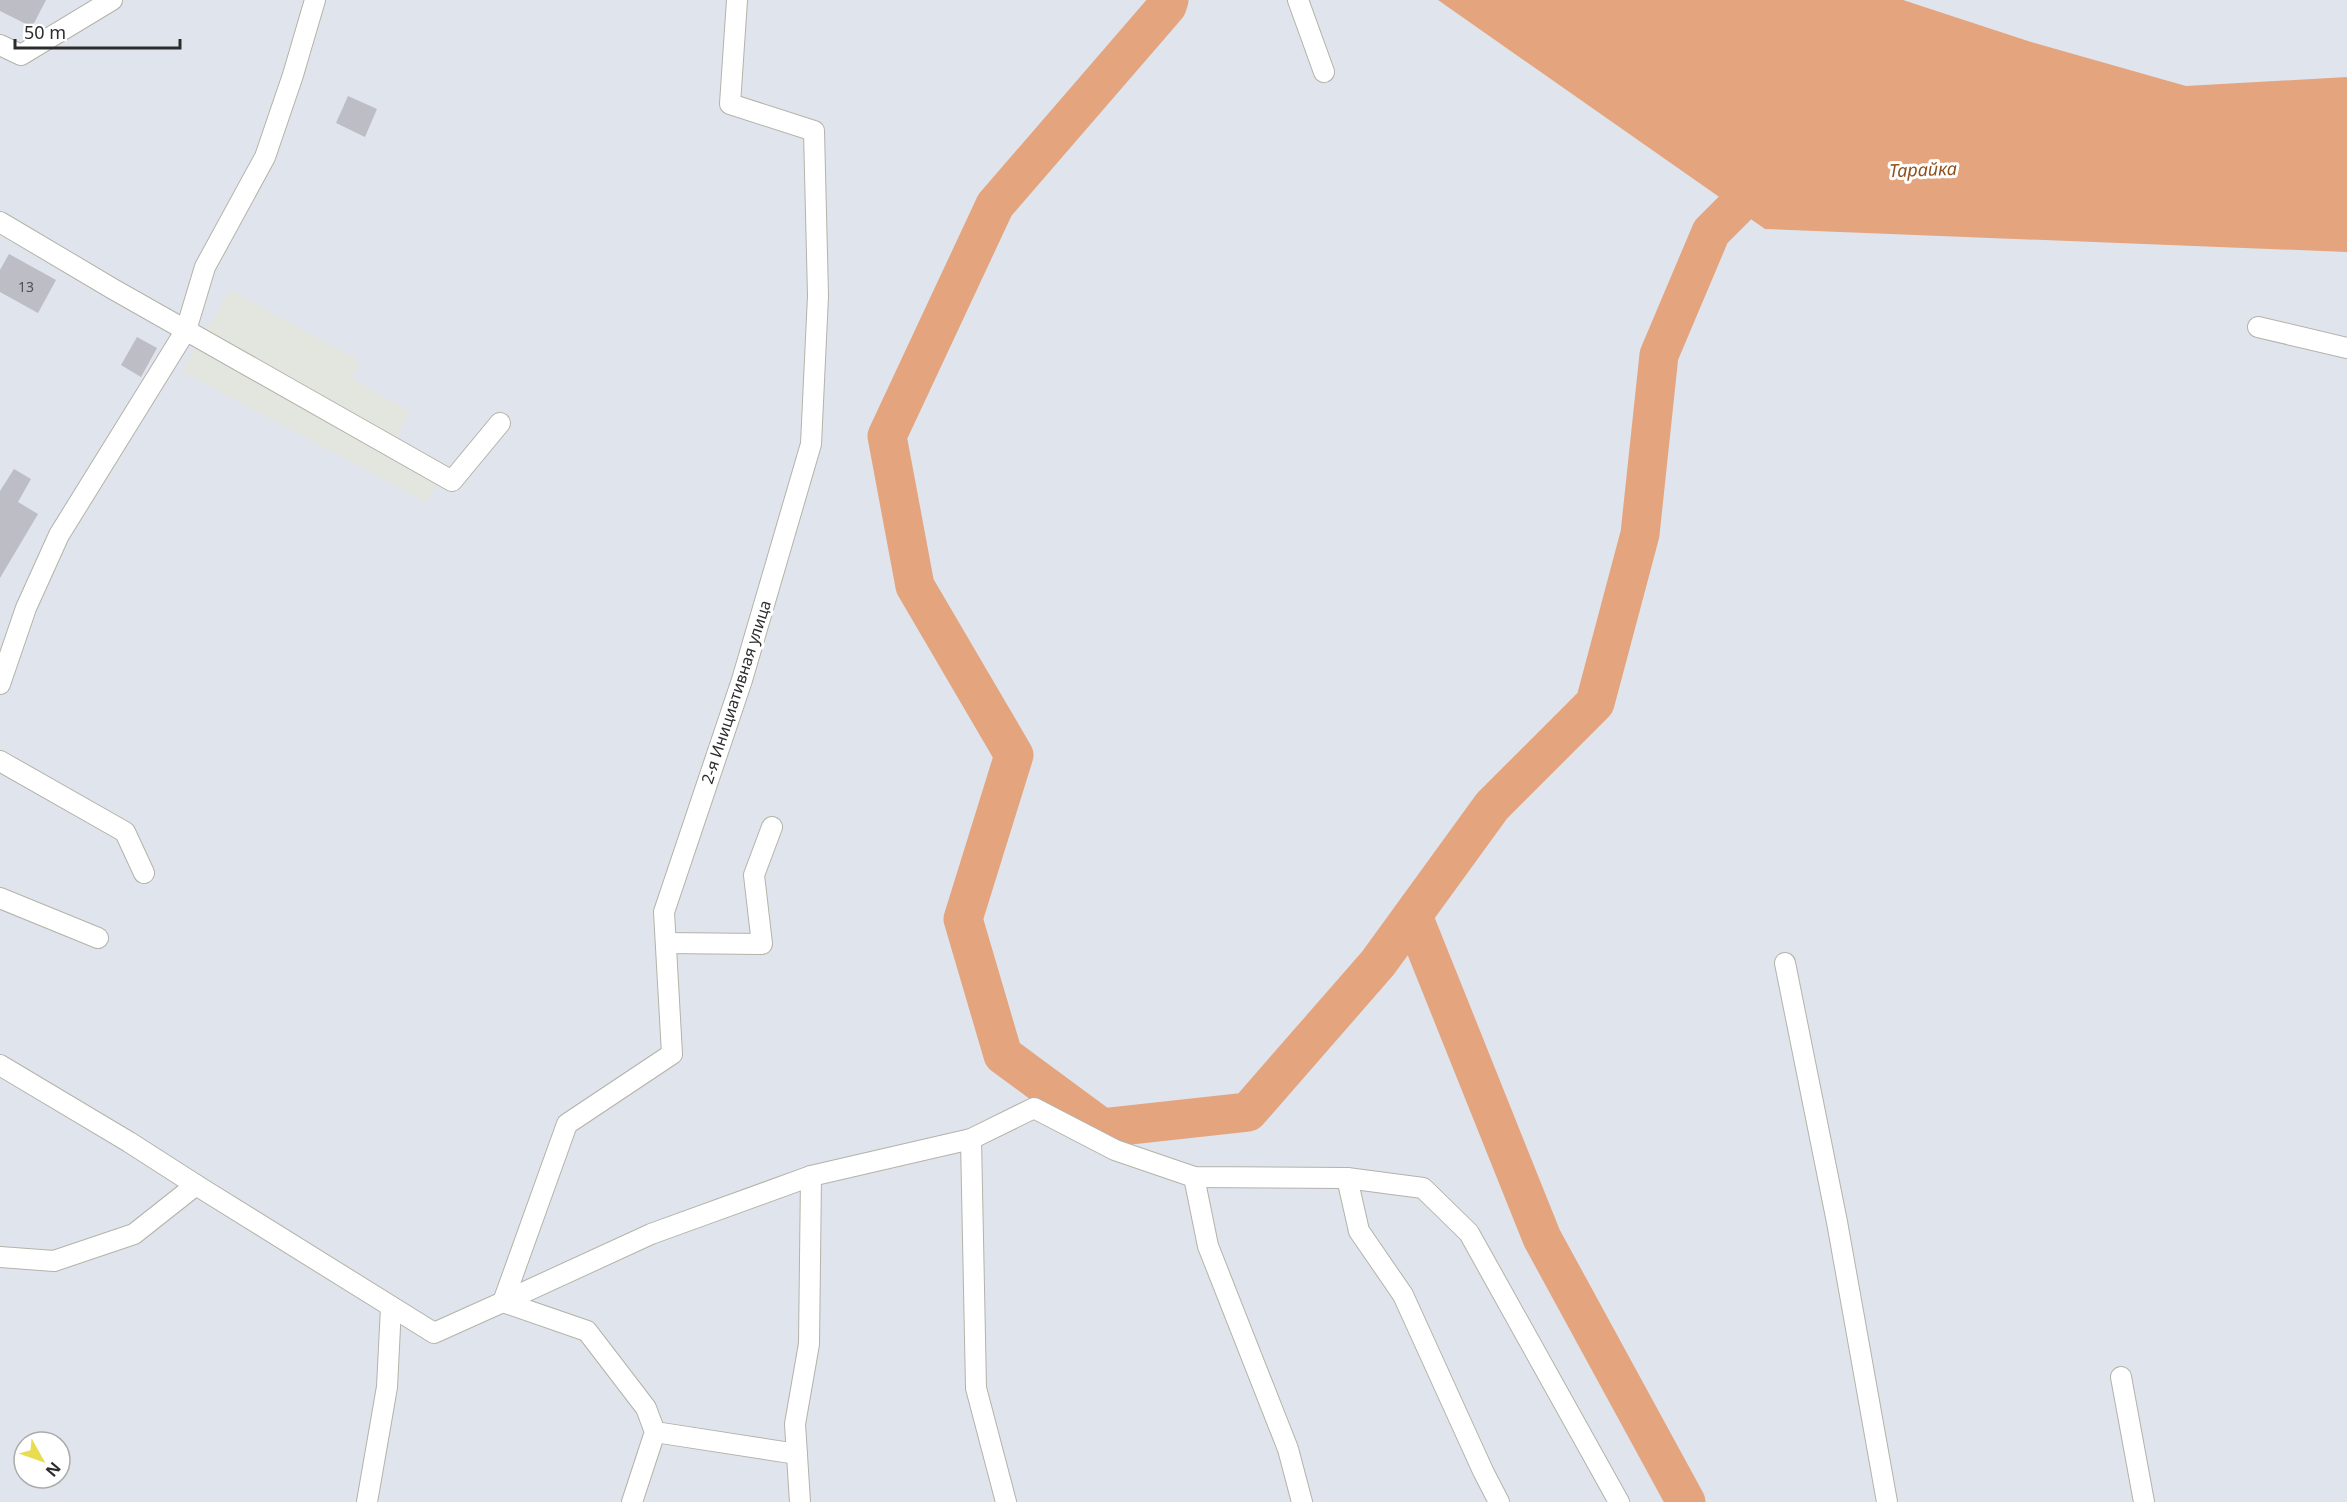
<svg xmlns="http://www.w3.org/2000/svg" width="2347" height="1502" viewBox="0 0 2347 1502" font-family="'Noto Sans',sans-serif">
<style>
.industrial{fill:#e3e5df}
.water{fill:#e3a47e}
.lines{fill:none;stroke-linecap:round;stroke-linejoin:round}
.river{stroke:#e3a47e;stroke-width:39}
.building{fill:#bcbdc5}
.minor-casing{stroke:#b3b3a9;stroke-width:22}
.minor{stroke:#fff;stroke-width:20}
.labels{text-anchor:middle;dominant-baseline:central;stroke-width:6;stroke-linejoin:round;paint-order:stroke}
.number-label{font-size:14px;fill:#505052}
.street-label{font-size:16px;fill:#2c2c2c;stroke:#fff}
.water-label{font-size:18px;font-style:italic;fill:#90501b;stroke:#fff}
</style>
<rect width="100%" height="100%" fill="#e0e4ec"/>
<path class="industrial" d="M 230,290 L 360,361 L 352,378 L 410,412 L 387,457 L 437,485 L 425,502 L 182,371 Z"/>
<path class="water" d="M 1438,0 L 1903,0 L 2031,42 L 2186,86 L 2347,77 L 2347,252 L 1765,229 Z"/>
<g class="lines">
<g class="river">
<path d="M 1169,0 L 1167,6 L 995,205 L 887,436 L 915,586 L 1014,755 L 963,919 L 1003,1055 L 1102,1128 L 1248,1112 L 1378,963 L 1492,806 L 1595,703 L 1640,534 L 1659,355 L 1711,232 L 1772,171"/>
<path d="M 1413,916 L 1542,1238 L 1686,1502"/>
</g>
</g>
<g class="building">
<path d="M 0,0 L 46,0 L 32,27 L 0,11 Z"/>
<path d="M 348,96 L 377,109 L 365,137 L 336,123 Z"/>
<path d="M 9,254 L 56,280 L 38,313 L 0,292 L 0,270 Z"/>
<path d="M 137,337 L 157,348 L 141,377 L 121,365 Z"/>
<path d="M 14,469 L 31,479 L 18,502 L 38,514 L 0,578 L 0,491 Z"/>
</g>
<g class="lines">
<g class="minor-casing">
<g id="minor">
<path d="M 1298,0 L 1324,72"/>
<path d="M 0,45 L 21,55 L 112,0"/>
<path d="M 0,222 L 113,289 L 452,481 L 500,423"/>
<path d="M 2258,327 L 2347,348"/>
<path d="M 0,684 L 26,608 L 59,535 L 186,330 L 205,267 L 265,157 L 293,75 L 315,0"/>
<path d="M 0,761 L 125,832 L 144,873"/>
<path d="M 0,898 L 98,938"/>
<path d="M 666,943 L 762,944 L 754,875 L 772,827"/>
<path d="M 1785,963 L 1837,1222 L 1887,1502"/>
<path d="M 0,1065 L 129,1142 L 196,1185"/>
<path d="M 971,1139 L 976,1388 L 1006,1502"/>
<path d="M 1194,1177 L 1208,1246 L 1288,1449 L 1302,1502"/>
<path d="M 1347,1178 L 1423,1188 L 1469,1233 L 1619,1502"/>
<path d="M 0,1257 L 54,1261 L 134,1234 L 196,1185 L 434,1333 L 503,1302 L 567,1124 L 672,1054 L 664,912 L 742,680 L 811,444 L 818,296 L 814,131 L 730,104 L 737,0"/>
<path d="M 503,1302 L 651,1234 L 811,1176 L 971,1139 L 1034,1108 L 1115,1150 L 1194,1177 L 1347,1178 L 1359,1231 L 1403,1295 L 1483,1471 L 1499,1502"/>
<path d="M 503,1302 L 587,1331 L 646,1408 L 655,1432 L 632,1502"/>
<path d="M 2121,1377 L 2144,1502"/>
<path d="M 655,1432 L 797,1454"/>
<path d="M 367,1502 L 387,1387 L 391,1307"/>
<path d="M 800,1502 L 795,1424 L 809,1344 L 811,1176"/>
</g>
</g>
<use href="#minor" class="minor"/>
</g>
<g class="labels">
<g class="number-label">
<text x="26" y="286">13</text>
</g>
<g class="street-label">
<text transform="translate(736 692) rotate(-72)">2-я Инициативная улица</text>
</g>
<g class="water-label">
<text transform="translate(1923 169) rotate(-2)">Тарайка</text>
</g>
</g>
<g transform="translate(42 1460) rotate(130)"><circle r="28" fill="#ffffff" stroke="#ababab" stroke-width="1.5"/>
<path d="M0-4.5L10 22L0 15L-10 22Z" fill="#e8dc51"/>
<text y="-9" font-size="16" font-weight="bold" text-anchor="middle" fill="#2c2c2c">N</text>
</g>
<path d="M15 39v9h165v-9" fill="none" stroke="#2c2c2c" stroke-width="3"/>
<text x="24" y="39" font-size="18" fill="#2c2c2c" stroke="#ffffff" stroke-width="4.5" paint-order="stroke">50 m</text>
</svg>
